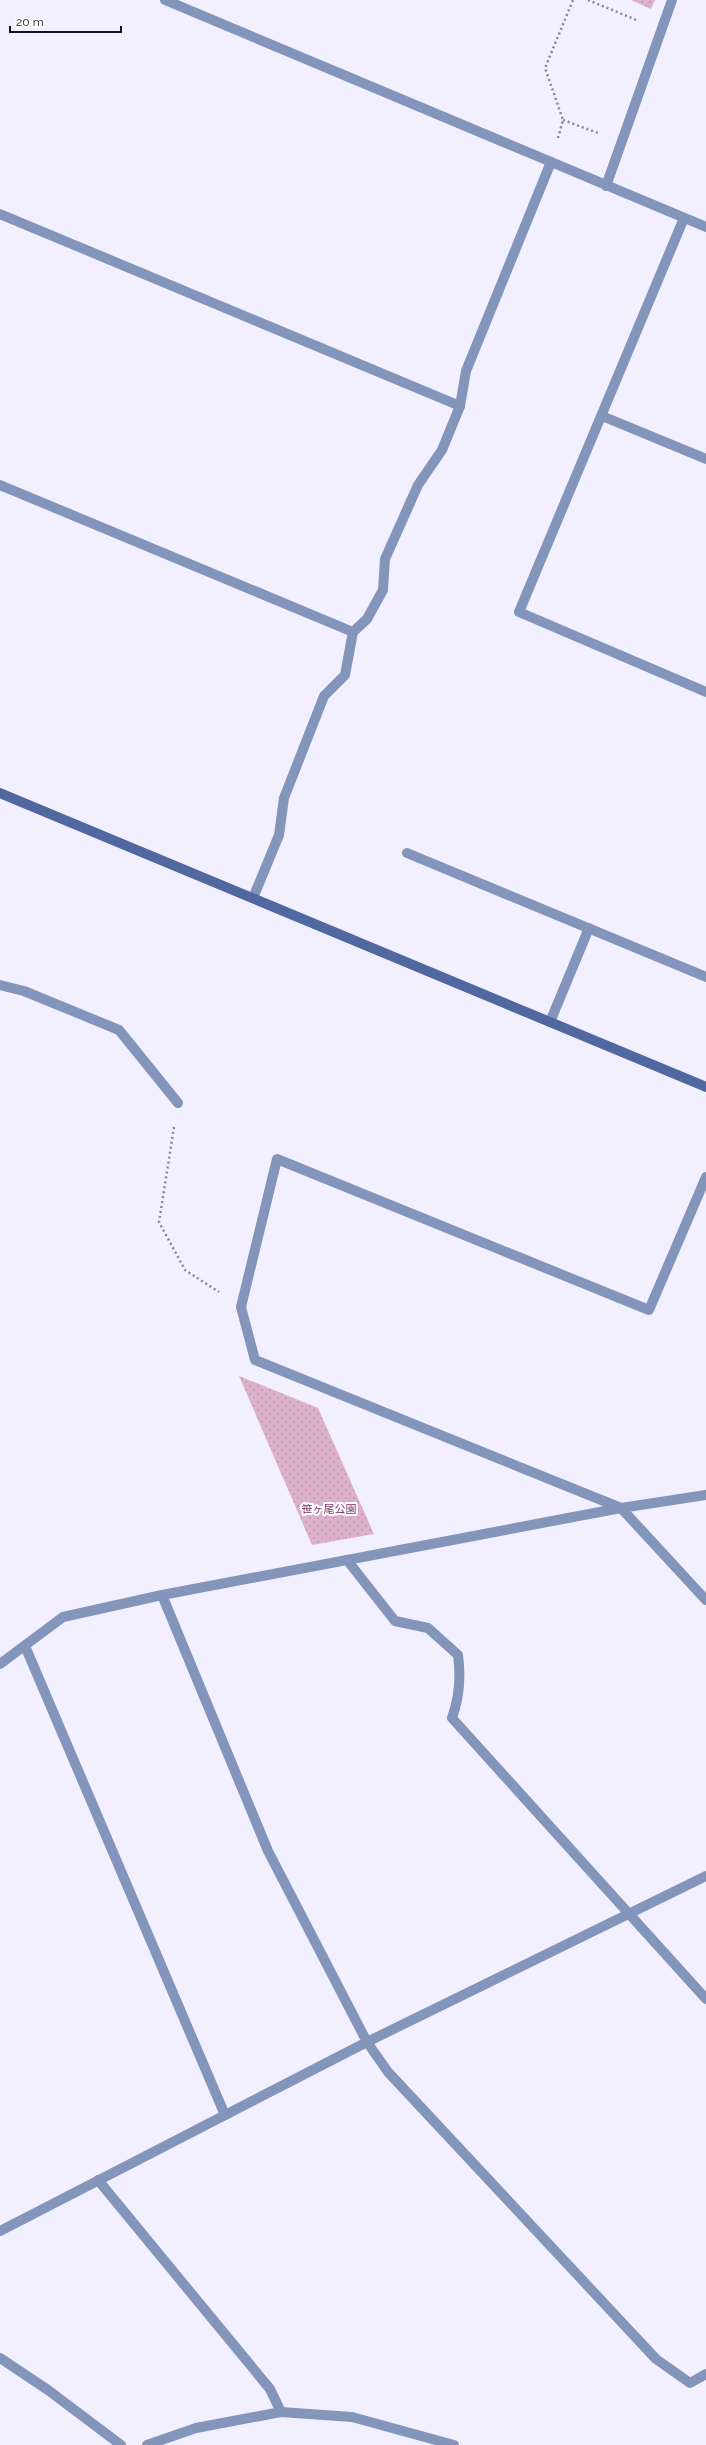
<svg xmlns="http://www.w3.org/2000/svg" width="706" height="2445" viewBox="0 0 706 2445" font-family="Raleway,'Noto Sans JP',sans-serif">
<style>
.park{fill:url(#park-dots)}
.lines{fill:none;stroke-linecap:round;stroke-linejoin:round}
.path{stroke:#888691;stroke-width:2.5;stroke-dasharray:2 3;stroke-linecap:butt}
.street{stroke:#8495bc;stroke-width:10}
.secondary{stroke:#50679f;stroke-width:10}
.labels{text-anchor:middle;dominant-baseline:central;stroke-width:4;stroke-linejoin:round;paint-order:stroke}
.park-label{font-size:11px;fill:#77355f;stroke:#fff}
</style>
<defs>
<pattern id="park-dots" width="8" height="8" patternUnits="userSpaceOnUse"><rect width="8" height="8" fill="#deb1ca"/><path d="M2 2h.1M6 6h.1" fill="none" stroke="#be97ad" stroke-width="1.8" stroke-linecap="round"/></pattern>
</defs>
<rect width="100%" height="100%" fill="#f2f0ff"/>
<g class="park">
<path d="M 631,0 L 655,0 L 651,9 Z"/>
<path d="M 239,1376 L 318,1408 L 374,1534 L 312,1545 Z"/>
</g>
<g class="lines">
<g class="path">
<path d="M 588,0 L 639,21"/>
<path d="M 563,120 L 598,133"/>
<path d="M 558,138 L 563,120 L 545,68 L 573,0"/>
<path d="M 174,1127 L 159,1222 L 185,1270 L 219,1292"/>
</g>
<g class="street">
<path d="M 165,0 L 706,227"/>
<path d="M 606,186 L 672,0"/>
<path d="M 0,214 L 460,406"/>
<path d="M 684,218 L 519,612 L 706,692"/>
<path d="M 602,416 L 706,459"/>
<path d="M 0,485 L 353,632"/>
<path d="M 407,853 L 706,977"/>
<path d="M 253,898 L 279,835 L 284,798 L 324,696 L 345,675 L 353,632 L 367,619 L 383,590 L 385,559 L 418,485 L 442,450 L 460,406 L 466,371 L 551,162"/>
<path d="M 0,985 L 24,991 L 119,1030 L 178,1103"/>
<path d="M 550,1022 L 589,928"/>
<path d="M 706,1177 L 649,1310 L 277,1159 L 241,1307 L 255,1360 L 621,1508 L 706,1600"/>
<path d="M 347,1560 L 395,1621 L 428,1628 L 458,1655 C 461,1677 460,1696 452,1718 L 706,1999"/>
<path d="M 162,1595 L 268,1851 L 367,2042 L 388,2072 L 656,2359 L 690,2383 L 706,2374"/>
<path d="M 25,1646 L 225,2115"/>
<path d="M 0,1664 L 63,1617 L 162,1595 L 621,1508 L 706,1495"/>
<path d="M 98,2180 L 270,2389 L 281,2412"/>
<path d="M 0,2231 L 367,2042 L 706,1876"/>
<path d="M 0,2358 L 48,2390 L 121,2445"/>
<path d="M 147,2445 L 196,2428 L 281,2412 L 352,2417 L 454,2445"/>
</g>
<path class="secondary" d="M 0,793 L 706,1087"/>
</g>
<g class="labels">
<g class="park-label">
<text x="329" y="1509">笹ヶ尾公園</text>
</g>
</g>
<path d="M10 26v6h111v-6" fill="none" stroke="#131217" stroke-width="2"/>
<text x="16" y="26" font-size="12" fill="#131217" stroke="#ffffff" stroke-width="3" paint-order="stroke">20 m</text>
</svg>
